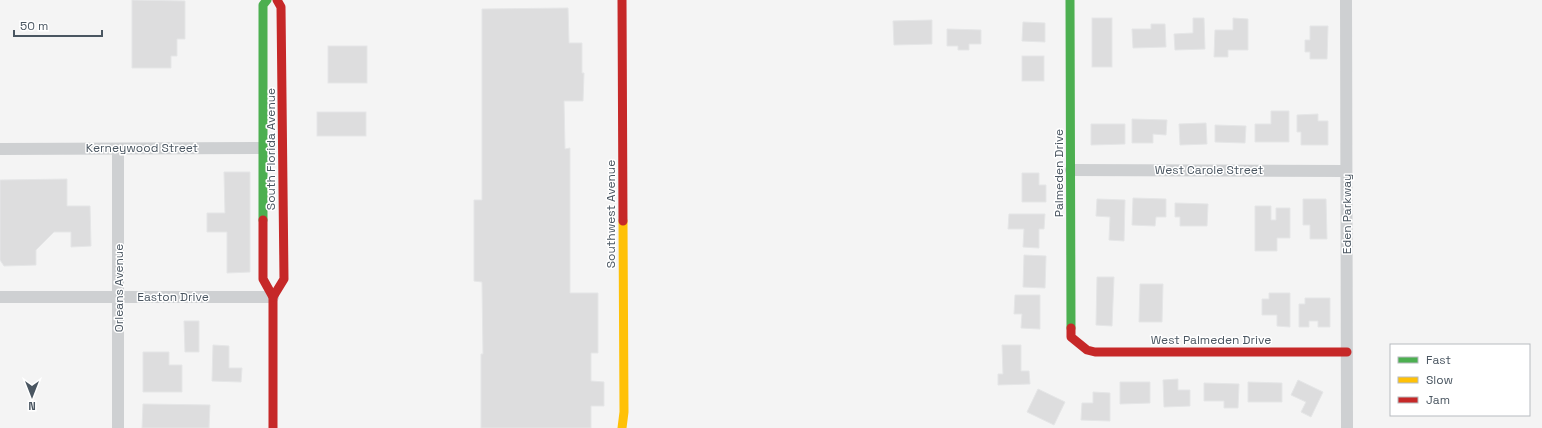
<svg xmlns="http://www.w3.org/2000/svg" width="1542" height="428" viewBox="0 0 1542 428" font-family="'Space Grotesk',sans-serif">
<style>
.building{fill:#ddddde;stroke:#e5e6e7}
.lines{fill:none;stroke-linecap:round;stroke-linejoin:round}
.street{stroke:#ced0d2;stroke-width:12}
.fast{stroke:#4caf50;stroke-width:9}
.slow{stroke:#ffc107;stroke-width:9}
.jam{stroke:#c62828;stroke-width:9}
.labels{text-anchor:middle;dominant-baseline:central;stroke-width:3;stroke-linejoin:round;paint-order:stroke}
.street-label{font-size:12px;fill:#4a5661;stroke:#fff}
</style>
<rect width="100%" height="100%" fill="#f4f4f4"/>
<g class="building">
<path d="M 132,0 L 185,1 L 185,39 L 177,39 L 177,56 L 171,56 L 171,68 L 132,68 Z"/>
<path d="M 568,8 L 569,43 L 582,43 L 582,73 L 584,73 L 583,101 L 564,101 L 565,149 L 570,148 L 570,293 L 598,293 L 598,353 L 591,353 L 591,381 L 604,382 L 604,406 L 591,406 L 591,428 L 481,428 L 481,354 L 483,354 L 482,282 L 474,281 L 474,200 L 482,200 L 482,9 Z"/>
<rect x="1092" y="18" width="20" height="49"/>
<path d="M 1193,18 L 1204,18 L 1205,49 L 1175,50 L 1174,34 L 1193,33 Z"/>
<path d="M 1233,18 L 1248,19 L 1248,50 L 1228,50 L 1228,57 L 1214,57 L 1215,30 L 1233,30 Z"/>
<path d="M 932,20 L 932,44 L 894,45 L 893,21 Z"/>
<path d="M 1023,22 L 1045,23 L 1045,42 L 1022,41 Z"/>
<path d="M 1151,24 L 1165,24 L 1166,47 L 1133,48 L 1132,29 L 1151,29 Z"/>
<path d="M 1310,26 L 1328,26 L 1327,59 L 1310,59 L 1310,52 L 1305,52 L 1305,40 L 1310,40 Z"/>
<path d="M 947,29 L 981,30 L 981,44 L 969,44 L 969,50 L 958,50 L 958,46 L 947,46 Z"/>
<rect x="328" y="46" width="39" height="37"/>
<rect x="1022" y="56" width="22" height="25"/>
<path d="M 1271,111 L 1289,111 L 1289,142 L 1255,142 L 1255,124 L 1271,124 Z"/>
<rect x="317" y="112" width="49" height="24"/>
<path d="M 1318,114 L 1318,121 L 1328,121 L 1328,145 L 1301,145 L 1301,132 L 1297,132 L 1297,115 Z"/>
<path d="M 1132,119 L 1167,120 L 1166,135 L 1153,134 L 1153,143 L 1132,143 Z"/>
<path d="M 1206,123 L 1207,144 L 1180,145 L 1179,124 Z"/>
<path d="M 1091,124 L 1125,124 L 1125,144 L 1091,145 Z"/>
<path d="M 1215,125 L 1246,126 L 1245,143 L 1215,142 Z"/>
<path d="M 224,172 L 250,172 L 250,272 L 227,273 L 227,232 L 207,232 L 207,213 L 225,213 Z"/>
<path d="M 1022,173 L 1039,173 L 1039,185 L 1046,185 L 1046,202 L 1022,202 Z"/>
<path d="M 67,179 L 67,206 L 90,206 L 91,246 L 71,247 L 71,232 L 54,232 L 36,250 L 36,265 L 4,266 L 0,260 L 0,180 Z"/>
<path d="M 1133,198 L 1166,199 L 1166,217 L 1156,217 L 1155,226 L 1132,225 Z"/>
<path d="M 1097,199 L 1125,200 L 1124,241 L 1109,240 L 1110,217 L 1096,216 Z"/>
<path d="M 1303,199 L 1326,199 L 1327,239 L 1310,239 L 1310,225 L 1303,225 Z"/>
<path d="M 1175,203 L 1208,204 L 1207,226 L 1180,226 L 1180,217 L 1175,217 Z"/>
<path d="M 1255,206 L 1271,206 L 1271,220 L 1276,220 L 1276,208 L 1290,208 L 1290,238 L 1277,238 L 1277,251 L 1255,251 Z"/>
<path d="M 1009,214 L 1045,214 L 1044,229 L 1039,229 L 1039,248 L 1023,247 L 1024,229 L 1008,229 Z"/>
<path d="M 1024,255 L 1046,256 L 1045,288 L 1023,287 Z"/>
<path d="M 1097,277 L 1114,277 L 1112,326 L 1096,325 Z"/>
<path d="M 1140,284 L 1163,284 L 1162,322 L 1139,322 Z"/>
<path d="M 1269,293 L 1290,293 L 1290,327 L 1277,326 L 1277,315 L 1262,315 L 1262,299 L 1269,299 Z"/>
<path d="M 1015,295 L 1040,295 L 1040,329 L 1021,328 L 1022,314 L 1014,314 Z"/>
<path d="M 1305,298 L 1330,298 L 1330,327 L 1318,327 L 1318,321 L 1309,321 L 1309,327 L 1299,327 L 1299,304 L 1305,304 Z"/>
<path d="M 184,321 L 199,321 L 199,352 L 185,352 Z"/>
<path d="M 213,345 L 229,346 L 229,368 L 242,368 L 241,382 L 212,381 Z"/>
<path d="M 1002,345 L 1021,345 L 1021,371 L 1029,371 L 1030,384 L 998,385 L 998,374 L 1003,374 Z"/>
<path d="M 143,352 L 169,352 L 169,365 L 182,365 L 182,392 L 143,392 Z"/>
<path d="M 1178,379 L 1178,390 L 1190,390 L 1190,406 L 1164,407 L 1163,380 Z"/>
<path d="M 1298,380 L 1323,392 L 1311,417 L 1301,412 L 1306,402 L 1291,395 Z"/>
<path d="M 1120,382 L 1150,382 L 1150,403 L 1120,404 Z"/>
<path d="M 1248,382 L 1282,383 L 1282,402 L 1248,402 Z"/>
<path d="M 1204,383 L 1239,384 L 1238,408 L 1224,408 L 1224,401 L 1204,401 Z"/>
<path d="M 1038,389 L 1065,402 L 1054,425 L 1027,412 Z"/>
<path d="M 1093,392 L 1110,393 L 1110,421 L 1081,420 L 1082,403 L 1093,403 Z"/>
<path d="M 143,404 L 210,405 L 209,428 L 142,428 Z"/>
</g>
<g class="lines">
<g class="street">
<path d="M 1346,0 L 1347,428"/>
<path d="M 0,149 L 270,148"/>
<path d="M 118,149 L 118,428"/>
<path d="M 1071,170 L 1346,171"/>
<path d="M 0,297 L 273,297"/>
</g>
<g class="fast">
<path d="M 1070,0 L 1071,328"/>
<path d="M 263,220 L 263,5 L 267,0"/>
</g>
<path class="slow" d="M 622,428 L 624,412 L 623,221"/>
<g class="jam">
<path d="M 622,0 L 623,221"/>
<path d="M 263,220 L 263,279 L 273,297 L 273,428"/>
<path d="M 273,297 L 284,279 L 281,7 L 277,0"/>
<path d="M 1071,328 L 1071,337 L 1087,350 L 1095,352 L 1347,352"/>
</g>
</g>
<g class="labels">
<g class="street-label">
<text x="142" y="148">Kerneywood Street</text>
<text transform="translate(271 149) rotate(-90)">South Florida Avenue</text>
<text x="1209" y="170">West Carole Street</text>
<text transform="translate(1059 173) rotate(-90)">Palmeden Drive</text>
<text transform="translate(611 214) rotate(-90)">Southwest Avenue</text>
<text transform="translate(1347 214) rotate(-90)">Eden Parkway</text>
<text transform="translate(119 288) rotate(-90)">Orleans Avenue</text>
<text x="173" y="297">Easton Drive</text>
<text x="1211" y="340">West Palmeden Drive</text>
</g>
</g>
<rect x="1390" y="344" width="140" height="72" fill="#ffffff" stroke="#b7bbc0"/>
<rect x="1398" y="357" width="20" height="6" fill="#4caf50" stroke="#b7bbc0"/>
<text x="1426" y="364" font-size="12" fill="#4a5661">Fast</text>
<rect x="1398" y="377" width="20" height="6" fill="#ffc107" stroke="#b7bbc0"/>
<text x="1426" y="384" font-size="12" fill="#4a5661">Slow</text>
<rect x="1398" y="397" width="20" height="6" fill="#c62828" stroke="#b7bbc0"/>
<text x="1426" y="404" font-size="12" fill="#4a5661">Jam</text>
<g transform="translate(32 396) rotate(180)" stroke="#ffffff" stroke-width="3" paint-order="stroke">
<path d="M0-3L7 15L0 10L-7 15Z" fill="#4a5661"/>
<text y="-6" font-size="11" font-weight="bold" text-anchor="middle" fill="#4a5661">N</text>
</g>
<path d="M14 30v6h88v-6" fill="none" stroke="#4a5661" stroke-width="2"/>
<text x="20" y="30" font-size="12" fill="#4a5661" stroke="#ffffff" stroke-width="3" paint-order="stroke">50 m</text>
</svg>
